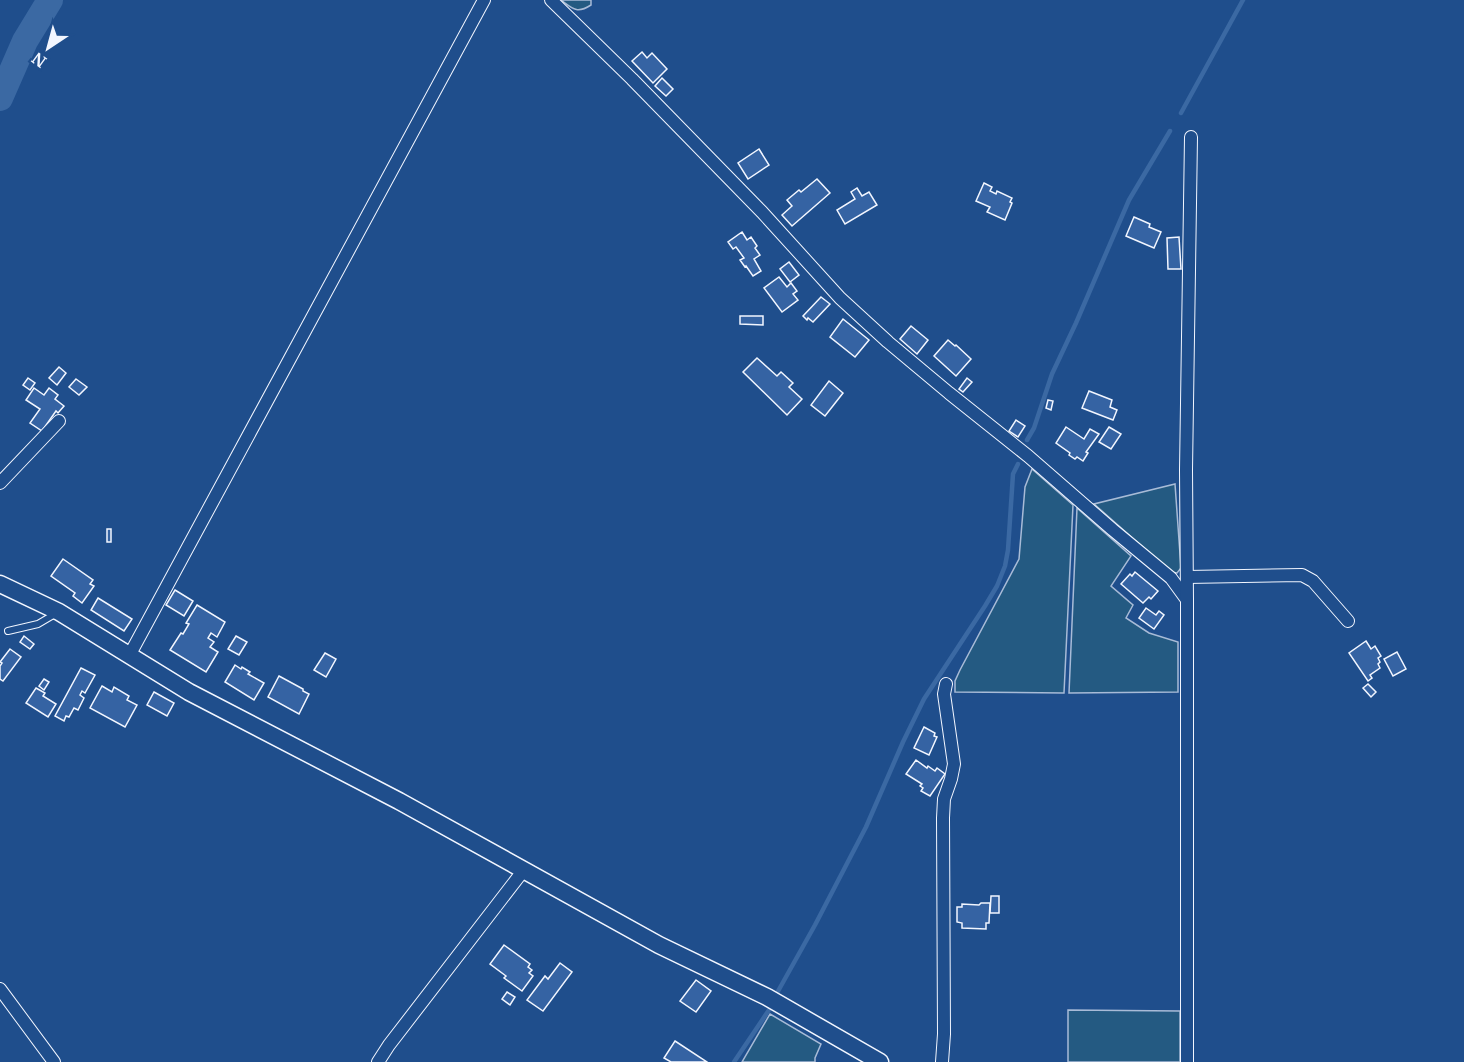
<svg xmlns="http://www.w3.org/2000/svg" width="1464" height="1062" viewBox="0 0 1464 1062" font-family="Merriweather,serif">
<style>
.green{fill:#245a82;stroke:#a8bbd7;stroke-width:1.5}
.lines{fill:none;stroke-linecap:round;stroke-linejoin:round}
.stream{stroke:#3b69a3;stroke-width:4.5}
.river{stroke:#3b69a3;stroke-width:26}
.building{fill:#3563a3;stroke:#f2f6ff;stroke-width:1.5}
.service-casing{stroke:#f2f6ff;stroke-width:8}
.minor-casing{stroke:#f2f6ff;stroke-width:14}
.tertiary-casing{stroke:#f2f6ff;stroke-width:19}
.service{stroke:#1f4e8c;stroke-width:6}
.minor{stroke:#1f4e8c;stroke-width:12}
.tertiary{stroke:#1f4e8c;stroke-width:16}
</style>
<rect width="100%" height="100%" fill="#1f4e8c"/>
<g class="green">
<path d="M 561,0 L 591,0 L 591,5 C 577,14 573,9 561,0 Z"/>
<path d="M 1032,469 L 1073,505 L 1064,693 L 955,692 L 955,681 L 960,670 L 1019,559 L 1025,487 Z"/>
<path d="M 1175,484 L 1181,568 L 1177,573 L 1171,572 L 1094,504 Z"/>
<path d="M 1077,508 L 1131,556 L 1111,586 L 1133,605 L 1126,618 L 1149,633 L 1178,642 L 1178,692 L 1069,693 Z"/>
<path d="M 1068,1010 L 1180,1011 L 1180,1062 L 1068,1062 Z"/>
<path d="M 770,1014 L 821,1044 L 815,1058 L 815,1062 L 742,1062 Z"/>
</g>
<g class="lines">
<g class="stream">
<path d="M 1181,113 L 1243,0"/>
<path d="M 1027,440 L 1034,428 L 1052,374 L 1076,323 L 1129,200 L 1170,131"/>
<path d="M 777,993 L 815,925 L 866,827 L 903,742 L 924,699 L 985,606 L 997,586 L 1005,566 L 1008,550 L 1013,474 L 1018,464"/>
<path d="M 734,1062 L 771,1007"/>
</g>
<path class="river" d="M 0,98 L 25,41 L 50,0"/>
</g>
<g class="building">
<path d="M 642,52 L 647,58 L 652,53 L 667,69 L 653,83 L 632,61 Z"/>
<path d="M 662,78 L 673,89 L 666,96 L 655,86 Z"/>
<path d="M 759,149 L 769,165 L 748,179 L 738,163 Z"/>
<path d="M 817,179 L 830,193 L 792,226 L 782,215 L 792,206 L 787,200 L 799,190 L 801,192 Z"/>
<path d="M 984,183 L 992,187 L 990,191 L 996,194 L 997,191 L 1012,198 L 1010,202 L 1012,203 L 1005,220 L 987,212 L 990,207 L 976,201 Z"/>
<path d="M 857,188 L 862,196 L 869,192 L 877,205 L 845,224 L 837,210 L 855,199 L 851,192 Z"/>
<path d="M 1134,217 L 1150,224 L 1149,227 L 1161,232 L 1154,248 L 1126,236 Z"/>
<path d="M 742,232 L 747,240 L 751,237 L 757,246 L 755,248 L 760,255 L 754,259 L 761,271 L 753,276 L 746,266 L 745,267 L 740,260 L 744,258 L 736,247 L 733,249 L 728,242 Z"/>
<path d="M 1179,237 L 1181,269 L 1168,269 L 1167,238 Z"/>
<path d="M 789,262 L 799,275 L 790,282 L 780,269 Z"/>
<path d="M 779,277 L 787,287 L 791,283 L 797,291 L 793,294 L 798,300 L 782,312 L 764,288 Z"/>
<path d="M 821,297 L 830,304 L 813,322 L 808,318 L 807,320 L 803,316 Z"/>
<path d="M 740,316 L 763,316 L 763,325 L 740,324 Z"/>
<path d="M 843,319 L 869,340 L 855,357 L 830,337 Z"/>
<path d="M 911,326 L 928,340 L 917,354 L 900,339 Z"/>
<path d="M 948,340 L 955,346 L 956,345 L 971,359 L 956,376 L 934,356 Z"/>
<path d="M 757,358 L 777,376 L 781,372 L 793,383 L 789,387 L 802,399 L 787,415 L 743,372 Z"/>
<path d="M 59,367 L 66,373 L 57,385 L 49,378 Z"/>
<path d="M 28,378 L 35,383 L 30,390 L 23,385 Z"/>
<path d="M 967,378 L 972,382 L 963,392 L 959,389 Z"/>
<path d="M 76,379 L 87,387 L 79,395 L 69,387 Z"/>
<path d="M 829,381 L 843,393 L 825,416 L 811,405 Z"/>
<path d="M 34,388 L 44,395 L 49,388 L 58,395 L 55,399 L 64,406 L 58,413 L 56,411 L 42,431 L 30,423 L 40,409 L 26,400 Z"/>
<path d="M 1089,391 L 1112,400 L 1110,407 L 1117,410 L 1113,420 L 1082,408 Z"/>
<path d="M 1048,400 L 1053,401 L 1051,410 L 1046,408 Z"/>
<path d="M 1016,420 L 1025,426 L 1018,437 L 1009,431 Z"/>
<path d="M 1066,427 L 1084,439 L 1090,429 L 1099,434 L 1086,452 L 1088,453 L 1083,461 L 1077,457 L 1075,459 L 1069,455 L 1070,453 L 1056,443 Z"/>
<path d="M 1109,427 L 1121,434 L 1111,449 L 1099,442 Z"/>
<rect x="107" y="529" width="4" height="13"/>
<path d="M 63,559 L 93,580 L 90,584 L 94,586 L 82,603 L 73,596 L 75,593 L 51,576 Z"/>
<path d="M 1135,572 L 1158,591 L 1151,599 L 1149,597 L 1143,603 L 1121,584 L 1130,574 L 1132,576 Z"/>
<path d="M 175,590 L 193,601 L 184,616 L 166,605 Z"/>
<path d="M 98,598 L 132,619 L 124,631 L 91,610 Z"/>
<path d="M 197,605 L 225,622 L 217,637 L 211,633 L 208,638 L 214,642 L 210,647 L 218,652 L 206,672 L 170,650 L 181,633 L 183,634 L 189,624 L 186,623 Z"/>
<path d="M 1146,608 L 1156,615 L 1159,611 L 1164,615 L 1154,629 L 1139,618 Z"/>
<path d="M 24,636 L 34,644 L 30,649 L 20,642 Z"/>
<path d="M 236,636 L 247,642 L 239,655 L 228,649 Z"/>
<path d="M 1366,641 L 1371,649 L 1375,646 L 1381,656 L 1378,658 L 1380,662 L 1378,664 L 1380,668 L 1370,675 L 1372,678 L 1368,681 L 1349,653 Z"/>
<path d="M 10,649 L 21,657 L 3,681 L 0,679 L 0,666 L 2,663 L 0,662 Z"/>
<path d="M 1397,652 L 1406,669 L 1393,676 L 1384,659 Z"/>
<path d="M 325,653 L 336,659 L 326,677 L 314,670 Z"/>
<path d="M 235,665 L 241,669 L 242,667 L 250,672 L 248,674 L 264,683 L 254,700 L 225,682 Z"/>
<path d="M 81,668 L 95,675 L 85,693 L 82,691 L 80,695 L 84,698 L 78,710 L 74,708 L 69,717 L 66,716 L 64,721 L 55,716 Z"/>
<path d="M 279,676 L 303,689 L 303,691 L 309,694 L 299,714 L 268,697 Z"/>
<path d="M 44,679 L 49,682 L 44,690 L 39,686 Z"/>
<path d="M 1368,684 L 1376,692 L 1371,697 L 1363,688 Z"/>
<path d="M 102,686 L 112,692 L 114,687 L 129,696 L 127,700 L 137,705 L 125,727 L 90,708 Z"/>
<path d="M 36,688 L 45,693 L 43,696 L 56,704 L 48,717 L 26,703 Z"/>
<path d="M 154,692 L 174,703 L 167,716 L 147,705 Z"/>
<path d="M 924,727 L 935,733 L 934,736 L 937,737 L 929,755 L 914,748 Z"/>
<path d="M 916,760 L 927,768 L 928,766 L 935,771 L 937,768 L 945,774 L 930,796 L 921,791 L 923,788 L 920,786 L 922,784 L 906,774 Z"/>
<path d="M 991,896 L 999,896 L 999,913 L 990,913 Z"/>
<path d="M 981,903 L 990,903 L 989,923 L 986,923 L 986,929 L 962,928 L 962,923 L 957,922 L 957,907 L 962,907 L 962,904 L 979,905 Z"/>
<path d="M 504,945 L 530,964 L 528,967 L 532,970 L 529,973 L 533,976 L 522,991 L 504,978 L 506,976 L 490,964 Z"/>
<path d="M 560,963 L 572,972 L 543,1011 L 527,1000 L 545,976 L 548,979 Z"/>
<path d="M 696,980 L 711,991 L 696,1012 L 680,1001 Z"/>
<path d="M 507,992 L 515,997 L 510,1005 L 502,999 Z"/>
<path d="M 675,1041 L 707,1062 L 671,1062 L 664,1058 Z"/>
</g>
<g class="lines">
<g class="service-casing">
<path id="service" d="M 8,631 L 38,624 L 55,614"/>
</g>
<g class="minor-casing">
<g id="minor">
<path d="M 551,0 L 632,79 L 762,212 L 840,298 L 888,342 L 949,393 L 1028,456 L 1113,530 L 1171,578 L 1187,600"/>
<path d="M 0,483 L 59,421"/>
<path d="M 1187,577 L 1302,575 L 1313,581 L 1348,621"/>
<path d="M 129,656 L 484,0"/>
<path d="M 0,989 L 54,1062"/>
<path d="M 378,1062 L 389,1045 L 523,871"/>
<path d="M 942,1062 L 944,1034 L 943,818 L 944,799 L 951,779 L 954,764 L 944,694 L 946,684"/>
<path d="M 1187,1062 L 1187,600 L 1186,470 L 1191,137"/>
</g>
</g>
<g class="tertiary-casing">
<path id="tertiary" d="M 0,584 L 59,612 L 189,692 L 399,801 L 659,945 L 767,997 L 880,1062"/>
</g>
<use href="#service" class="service"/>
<use href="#minor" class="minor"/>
<use href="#tertiary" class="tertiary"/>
</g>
<g transform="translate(48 48) rotate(216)" stroke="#1f4e8c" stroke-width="4.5" paint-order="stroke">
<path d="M0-4.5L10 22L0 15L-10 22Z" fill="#f2f6ff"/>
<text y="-9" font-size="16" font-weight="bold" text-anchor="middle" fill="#f2f6ff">N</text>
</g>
</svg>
